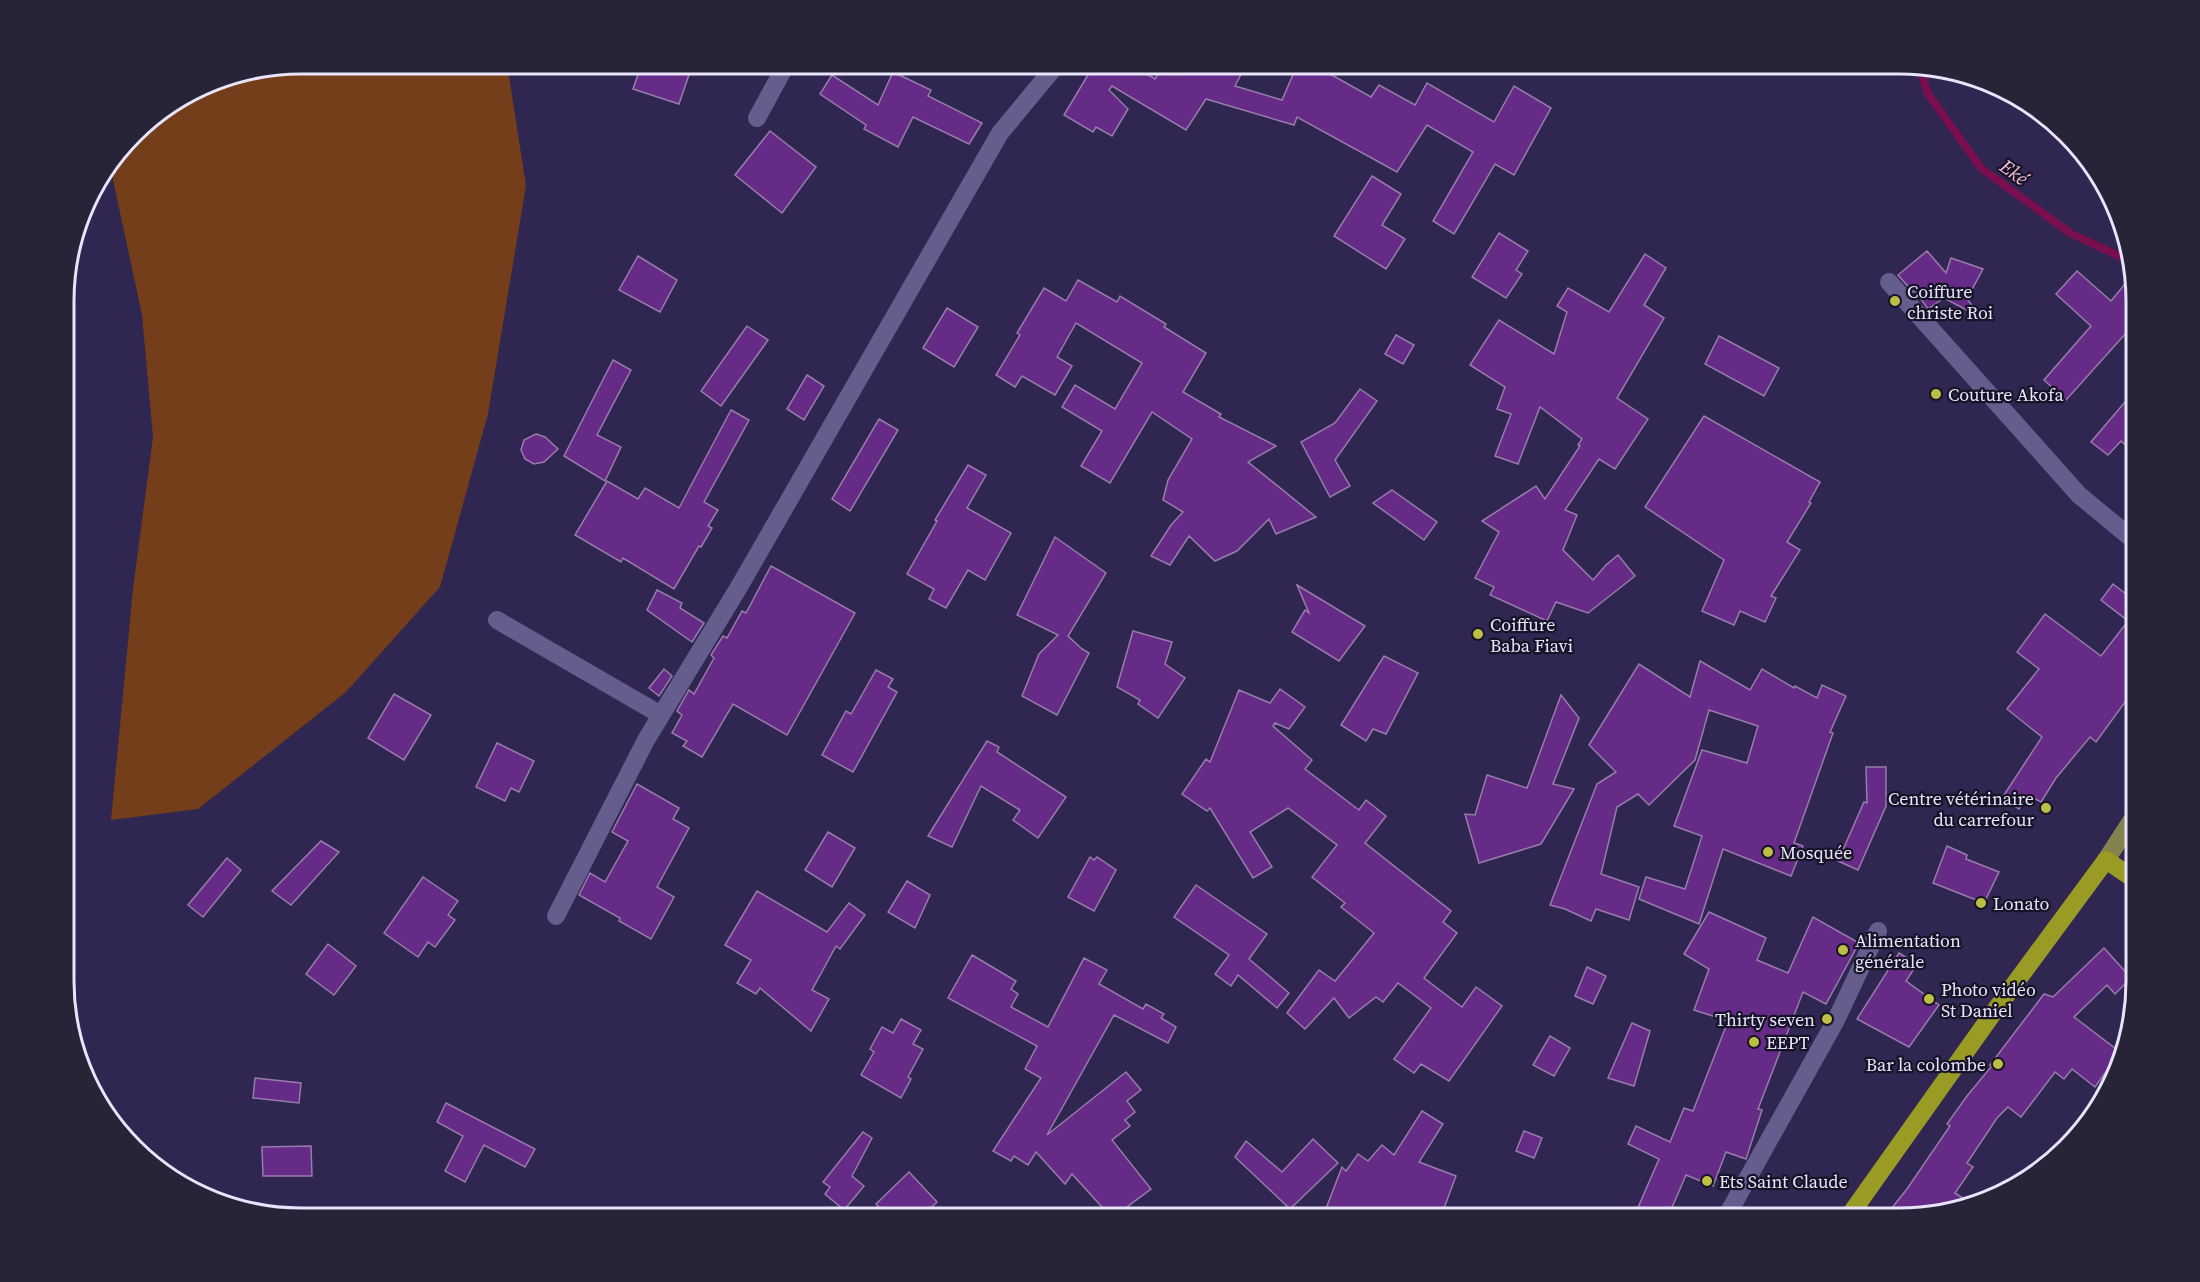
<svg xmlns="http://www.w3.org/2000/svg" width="2200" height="1282" viewBox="0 0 2200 1282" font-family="'Source Serif 4',serif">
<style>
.green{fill:#743e1b}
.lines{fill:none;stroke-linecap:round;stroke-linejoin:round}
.stream{stroke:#7a0f4f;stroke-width:8}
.building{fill:#652b86;stroke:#987cab;stroke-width:1.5}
.street{stroke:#645d8d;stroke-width:18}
.primary{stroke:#84824f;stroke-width:18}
.highway{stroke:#999b25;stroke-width:18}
.poi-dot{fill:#bcbf44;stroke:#171327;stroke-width:2}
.labels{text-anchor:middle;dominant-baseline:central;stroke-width:4.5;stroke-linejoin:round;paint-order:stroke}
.poi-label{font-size:18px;fill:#e7e4fb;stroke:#171327;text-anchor:start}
.water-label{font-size:20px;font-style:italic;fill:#f6bdd6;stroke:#171327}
.rim{fill:none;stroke:#e7e4fb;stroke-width:3}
</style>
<rect width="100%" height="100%" fill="#2f2651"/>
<path class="green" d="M 301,63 L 507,63 L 526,186 L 488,414 L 440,587 L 346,692 L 198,809 L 111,820 L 133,589 L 153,437 L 142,315 L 110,166 L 144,122 L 210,81 Z"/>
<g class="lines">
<path class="stream" d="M 1919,66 L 1928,94 L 1981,168 L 2070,233 L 2132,262"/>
</g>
<g class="building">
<path d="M 642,63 L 693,63 L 679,104 L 633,89 Z"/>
<path d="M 1095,63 L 1128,63 L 1155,79 L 1163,66 L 1176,75 L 1183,63 L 1247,63 L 1235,86 L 1282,100 L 1298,63 L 1324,63 L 1321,69 L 1371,97 L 1379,85 L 1415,105 L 1427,83 L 1494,122 L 1514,86 L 1551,108 L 1514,175 L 1495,164 L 1454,234 L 1433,221 L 1473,152 L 1427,125 L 1397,172 L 1297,117 L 1294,125 L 1206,99 L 1186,130 L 1112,86 L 1109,90 L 1128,109 L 1112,136 L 1096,127 L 1093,132 L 1064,115 Z"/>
<path d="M 893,72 L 931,90 L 928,96 L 982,123 L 969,144 L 913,117 L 898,147 L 864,129 L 866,125 L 820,94 L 832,75 L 878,105 Z"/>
<path d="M 770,131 L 816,167 L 782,213 L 735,175 Z"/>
<path d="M 1372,176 L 1401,194 L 1382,225 L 1405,239 L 1386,269 L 1334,236 Z"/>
<path d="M 1499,233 L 1528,251 L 1516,270 L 1522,274 L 1506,298 L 1472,277 Z"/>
<path d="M 1927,251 L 1946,273 L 1951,258 L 1983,269 L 1967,299 L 1982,318 L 1944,298 L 1928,309 L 1915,291 L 1913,292 L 1898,275 Z"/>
<path d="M 1645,254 L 1666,268 L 1644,305 L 1664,318 L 1617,398 L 1648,419 L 1615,469 L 1599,459 L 1565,510 L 1577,515 L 1563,550 L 1593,580 L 1606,565 L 1618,555 L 1635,576 L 1588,613 L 1556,602 L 1547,621 L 1490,595 L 1494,587 L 1475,578 L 1499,532 L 1482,521 L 1536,486 L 1545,499 L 1580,446 L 1578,445 L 1582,439 L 1540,407 L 1518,464 L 1495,456 L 1511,414 L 1497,409 L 1505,387 L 1470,365 L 1499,320 L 1554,354 L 1567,312 L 1557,306 L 1568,288 L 1609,312 Z"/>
<path d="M 638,256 L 677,280 L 660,312 L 619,290 Z"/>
<path d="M 2077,271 L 2111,301 L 2134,273 L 2136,285 L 2136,322 L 2066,400 L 2044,380 L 2091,326 L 2056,294 Z"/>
<path d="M 1078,280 L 1117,302 L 1120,296 L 1166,324 L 1164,327 L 1206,353 L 1183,392 L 1221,414 L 1219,417 L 1276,446 L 1248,462 L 1316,517 L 1276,534 L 1269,519 L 1237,551 L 1215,561 L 1189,536 L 1170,565 L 1151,556 L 1171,525 L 1183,512 L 1163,500 L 1168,480 L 1192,439 L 1152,412 L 1110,483 L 1081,466 L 1102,431 L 1062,407 L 1075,385 L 1115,409 L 1142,363 L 1076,323 L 1057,357 L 1072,366 L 1055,395 L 1022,376 L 1015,387 L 996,375 L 1020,335 L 1017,333 L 1044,288 L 1066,301 Z"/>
<path d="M 947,308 L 978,327 L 954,367 L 923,348 Z"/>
<path d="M 747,326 L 768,340 L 721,406 L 701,391 Z"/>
<path d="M 1396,335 L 1414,345 L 1403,364 L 1385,354 Z"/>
<path d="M 1719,336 L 1779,368 L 1764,396 L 1705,364 Z"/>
<path d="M 613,360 L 631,370 L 597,435 L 621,447 L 605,481 L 564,456 Z"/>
<path d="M 807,375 L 824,386 L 804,420 L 787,409 Z"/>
<path d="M 1360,389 L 1377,401 L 1335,460 L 1350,486 L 1330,497 L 1301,442 L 1335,423 Z"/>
<path d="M 2136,389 L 2136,454 L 2121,441 L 2108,455 L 2091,442 Z"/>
<path d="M 731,410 L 749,420 L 704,502 L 718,510 L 708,526 L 712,528 L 701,547 L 699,546 L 674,589 L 623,558 L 621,562 L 575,535 L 607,481 L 638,499 L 645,488 L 679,508 Z"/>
<path d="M 1704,416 L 1820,482 L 1809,502 L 1811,503 L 1787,542 L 1800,550 L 1771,596 L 1776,598 L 1765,622 L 1740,611 L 1734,625 L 1702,611 L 1724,560 L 1645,507 Z"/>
<path d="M 879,419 L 898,430 L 850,511 L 832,499 Z"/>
<path d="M 536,434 L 545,437 L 558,449 L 544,462 L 534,464 L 525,459 L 521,450 L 524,440 Z"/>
<path d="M 968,465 L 986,475 L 967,508 L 1011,533 L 985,580 L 968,570 L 946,608 L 929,599 L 934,589 L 907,574 L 937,521 L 935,520 Z"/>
<path d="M 1392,490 L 1437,522 L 1424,540 L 1373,503 Z"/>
<path d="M 1055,537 L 1106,573 L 1068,636 L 1082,649 L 1089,653 L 1057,715 L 1022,696 L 1039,654 L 1058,635 L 1017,615 Z"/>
<path d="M 771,566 L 855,613 L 787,735 L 733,704 L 702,757 L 683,746 L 687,741 L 672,733 L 682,715 L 677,711 L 689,690 L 694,694 L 714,658 L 711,655 L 723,636 L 727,638 L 742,611 L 746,613 Z"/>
<path d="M 2113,584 L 2136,602 L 2136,687 L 2096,742 L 2090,737 L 2056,778 L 2041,802 L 2028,795 L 2019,809 L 2002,798 L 2042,737 L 2007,709 L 2039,669 L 2017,652 L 2045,614 L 2101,656 L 2128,621 L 2101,600 Z"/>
<path d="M 1297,585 L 1365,626 L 1339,661 L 1292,632 L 1305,610 L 1309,613 Z"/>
<path d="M 657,590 L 682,603 L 680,608 L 704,623 L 692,642 L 647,610 Z"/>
<path d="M 1133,631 L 1172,642 L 1165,664 L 1185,678 L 1158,718 L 1138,704 L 1140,700 L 1117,687 Z"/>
<path d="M 1384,656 L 1418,673 L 1386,734 L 1373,729 L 1366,741 L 1341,725 Z"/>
<path d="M 1700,661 L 1750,690 L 1762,669 L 1794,688 L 1795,686 L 1817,698 L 1822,685 L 1846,696 L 1830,732 L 1833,733 L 1794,843 L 1803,846 L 1791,876 L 1723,849 L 1699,924 L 1639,899 L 1646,877 L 1685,889 L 1702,836 L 1674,826 L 1702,750 L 1747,763 L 1758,726 L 1709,710 L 1695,760 L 1649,805 L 1638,794 L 1617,807 L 1601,874 L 1639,887 L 1629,920 L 1596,909 L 1591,921 L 1565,909 L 1550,905 L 1597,784 L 1616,772 L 1589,745 L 1639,664 L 1690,697 Z"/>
<path d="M 664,669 L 672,676 L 659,696 L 649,688 Z"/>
<path d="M 876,670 L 893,679 L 888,687 L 897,692 L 853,772 L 822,755 L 846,711 L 851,714 Z"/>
<path d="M 1280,689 L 1305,707 L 1289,729 L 1275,723 L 1273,726 L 1312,760 L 1305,769 L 1359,810 L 1366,800 L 1386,816 L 1365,843 L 1451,911 L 1443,922 L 1457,933 L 1424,978 L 1462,1007 L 1476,987 L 1502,1006 L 1449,1081 L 1421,1064 L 1414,1073 L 1394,1059 L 1431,1008 L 1398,983 L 1383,1002 L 1376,997 L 1349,1018 L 1334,998 L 1305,1029 L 1287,1013 L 1319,970 L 1335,981 L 1374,933 L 1341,907 L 1345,903 L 1312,877 L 1337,845 L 1288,808 L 1250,832 L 1272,867 L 1253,878 L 1210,808 L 1207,811 L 1182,794 L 1206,759 L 1210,762 L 1239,690 L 1270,703 Z"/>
<path d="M 394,694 L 431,715 L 404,760 L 368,738 Z"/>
<path d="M 1561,695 L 1579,718 L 1553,784 L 1574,789 L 1541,844 L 1479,863 L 1465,814 L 1475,815 L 1487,775 L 1527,788 Z"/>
<path d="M 987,741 L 999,747 L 997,752 L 1066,797 L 1038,838 L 1013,820 L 1020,810 L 981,786 L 952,847 L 928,836 Z"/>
<path d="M 497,743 L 534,761 L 519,792 L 511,788 L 505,801 L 476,787 Z"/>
<path d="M 1866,767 L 1886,767 L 1886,806 L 1858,870 L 1838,861 L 1864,802 L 1867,803 Z"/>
<path d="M 637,784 L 679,808 L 673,819 L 689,828 L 657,887 L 674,897 L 651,939 L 619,921 L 620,918 L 579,895 L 590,873 L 605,882 L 628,841 L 612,832 Z"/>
<path d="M 828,832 L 855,848 L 832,887 L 805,870 Z"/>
<path d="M 321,841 L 339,852 L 291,905 L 272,891 Z"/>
<path d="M 1947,846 L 1967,855 L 1966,859 L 1999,872 L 1984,903 L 1933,883 Z"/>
<path d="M 1090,857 L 1094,860 L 1097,857 L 1116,870 L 1094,911 L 1068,897 Z"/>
<path d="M 227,858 L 241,870 L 203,917 L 188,905 Z"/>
<path d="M 423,877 L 458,901 L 448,915 L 455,920 L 435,947 L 428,942 L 418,957 L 384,933 Z"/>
<path d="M 907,881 L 930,895 L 915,928 L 888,912 Z"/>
<path d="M 1196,885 L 1267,934 L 1249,959 L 1289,993 L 1277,1008 L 1238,975 L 1231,986 L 1215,974 L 1229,955 L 1174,917 Z"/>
<path d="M 757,891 L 827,932 L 849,903 L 865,915 L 840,949 L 836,946 L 812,990 L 829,999 L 811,1031 L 760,988 L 756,994 L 737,983 L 751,960 L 725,945 Z"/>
<path d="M 1709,912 L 1766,938 L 1757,960 L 1788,973 L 1813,917 L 1859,943 L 1826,1004 L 1803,992 L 1758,1109 L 1762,1110 L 1746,1159 L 1726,1152 L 1713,1186 L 1686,1175 L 1667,1219 L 1633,1219 L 1659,1159 L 1628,1144 L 1636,1126 L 1670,1142 L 1684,1108 L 1693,1111 L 1728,1021 L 1694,1010 L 1709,969 L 1684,954 Z"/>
<path d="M 328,944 L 356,966 L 334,995 L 306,974 Z"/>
<path d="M 2104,948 L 2131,978 L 2115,994 L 2107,985 L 2074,1017 L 2120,1052 L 2095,1087 L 2072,1069 L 2064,1079 L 2055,1072 L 2021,1117 L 2008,1107 L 1997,1118 L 1967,1163 L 1973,1167 L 1955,1193 L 1969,1202 L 1915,1219 L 1883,1219 L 1907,1189 L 1950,1126 L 1947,1124 L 1967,1096 L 1991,1067 L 1990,1065 L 2044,994 L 2053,997 Z"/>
<path d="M 1899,953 L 1917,964 L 1906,981 L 1939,1005 L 1909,1047 L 1857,1019 Z"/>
<path d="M 972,955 L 1016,981 L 1011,989 L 1018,994 L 1011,1007 L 1048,1027 L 1084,958 L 1107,970 L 1099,984 L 1143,1009 L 1146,1004 L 1164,1014 L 1161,1018 L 1176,1027 L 1168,1043 L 1114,1015 L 1047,1135 L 1126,1072 L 1141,1090 L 1127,1101 L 1135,1112 L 1125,1120 L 1130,1126 L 1112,1140 L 1151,1189 L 1112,1218 L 1072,1174 L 1065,1184 L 1036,1152 L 1028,1165 L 1014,1156 L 1011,1161 L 993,1151 L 1041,1078 L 1025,1069 L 1037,1046 L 948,998 Z"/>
<path d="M 1587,967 L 1606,976 L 1593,1004 L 1575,996 Z"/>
<path d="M 901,1019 L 921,1030 L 913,1044 L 923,1049 L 908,1077 L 911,1079 L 901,1098 L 861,1075 L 874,1052 L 870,1049 L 882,1027 L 893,1033 Z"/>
<path d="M 1632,1023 L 1650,1031 L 1634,1086 L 1608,1078 Z"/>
<path d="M 1550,1036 L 1570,1048 L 1554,1076 L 1533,1065 Z"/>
<path d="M 255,1078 L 301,1083 L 299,1103 L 253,1098 Z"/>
<path d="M 446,1103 L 535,1149 L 525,1167 L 484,1145 L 465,1182 L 445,1171 L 463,1136 L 437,1122 Z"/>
<path d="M 1422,1111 L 1443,1124 L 1419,1162 L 1456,1176 L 1440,1219 L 1322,1219 L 1342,1167 L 1346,1171 L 1358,1154 L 1368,1161 L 1382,1145 L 1394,1155 Z"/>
<path d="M 1524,1131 L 1542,1138 L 1534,1158 L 1516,1151 Z"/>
<path d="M 863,1132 L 872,1138 L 852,1176 L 864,1186 L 844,1210 L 825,1194 L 830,1187 L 823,1182 Z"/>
<path d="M 1313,1139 L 1338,1163 L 1290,1209 L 1235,1157 L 1246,1141 L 1282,1172 Z"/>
<path d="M 311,1146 L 312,1176 L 263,1176 L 262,1147 Z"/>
<path d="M 909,1172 L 937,1202 L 919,1219 L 890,1219 L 876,1204 Z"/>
</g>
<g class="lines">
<g class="street">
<path d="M 757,118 L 787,63"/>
<path d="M 1889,282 L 2079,495 L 2136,542"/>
<path d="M 497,620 L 661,715"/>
<path d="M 556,916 L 646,740 L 739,587 L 1000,133 L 1058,63"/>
<path d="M 1725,1219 L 1836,1020 L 1878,931"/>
</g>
<path class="primary" d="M 2106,860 L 2136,814"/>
<path class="highway" d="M 1847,1219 L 1991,1016 L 2106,860 L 2137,881"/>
</g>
<g class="poi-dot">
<circle cx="1895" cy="301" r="6"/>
<circle cx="1936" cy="394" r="6"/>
<circle cx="1478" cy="634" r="6"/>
<circle cx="2046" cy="808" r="6"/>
<circle cx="1768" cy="852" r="6"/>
<circle cx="1981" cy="903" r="6"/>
<circle cx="1843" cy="950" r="6"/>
<circle cx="1929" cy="999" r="6"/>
<circle cx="1827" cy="1019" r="6"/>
<circle cx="1754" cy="1042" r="6"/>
<circle cx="1998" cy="1064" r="6"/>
<circle cx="1707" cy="1181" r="6"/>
</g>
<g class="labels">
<g class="poi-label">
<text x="1907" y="291">Coiffure<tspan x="1907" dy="21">christe Roi</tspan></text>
<text x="1948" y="394">Couture Akofa</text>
<text x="1490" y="624">Coiffure<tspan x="1490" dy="21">Baba Fiavi</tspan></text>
<text x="2034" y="798" text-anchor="end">Centre vétérinaire<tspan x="2034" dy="21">du carrefour</tspan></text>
<text x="1780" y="852">Mosquée</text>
<text x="1993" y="903">Lonato</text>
<text x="1855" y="940">Alimentation<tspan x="1855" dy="21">générale</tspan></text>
<text x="1941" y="989">Photo vidéo<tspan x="1941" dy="21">St Daniel</tspan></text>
<text x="1815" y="1019" text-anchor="end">Thirty seven</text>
<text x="1766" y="1042">EEPT</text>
<text x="1986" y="1064" text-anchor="end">Bar la colombe</text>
<text x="1719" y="1181">Ets Saint Claude</text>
</g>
<g class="water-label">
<text transform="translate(2014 172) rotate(36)">Eké</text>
</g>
</g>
<path d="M0 0H2200V1282H0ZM301 74H1899A227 227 0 0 1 2126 301V981A227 227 0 0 1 1899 1208H301A227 227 0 0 1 74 981V301A227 227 0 0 1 301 74Z" fill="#282438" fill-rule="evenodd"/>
<path class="rim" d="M301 74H1899A227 227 0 0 1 2126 301V981A227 227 0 0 1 1899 1208H301A227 227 0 0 1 74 981V301A227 227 0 0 1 301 74Z"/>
</svg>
